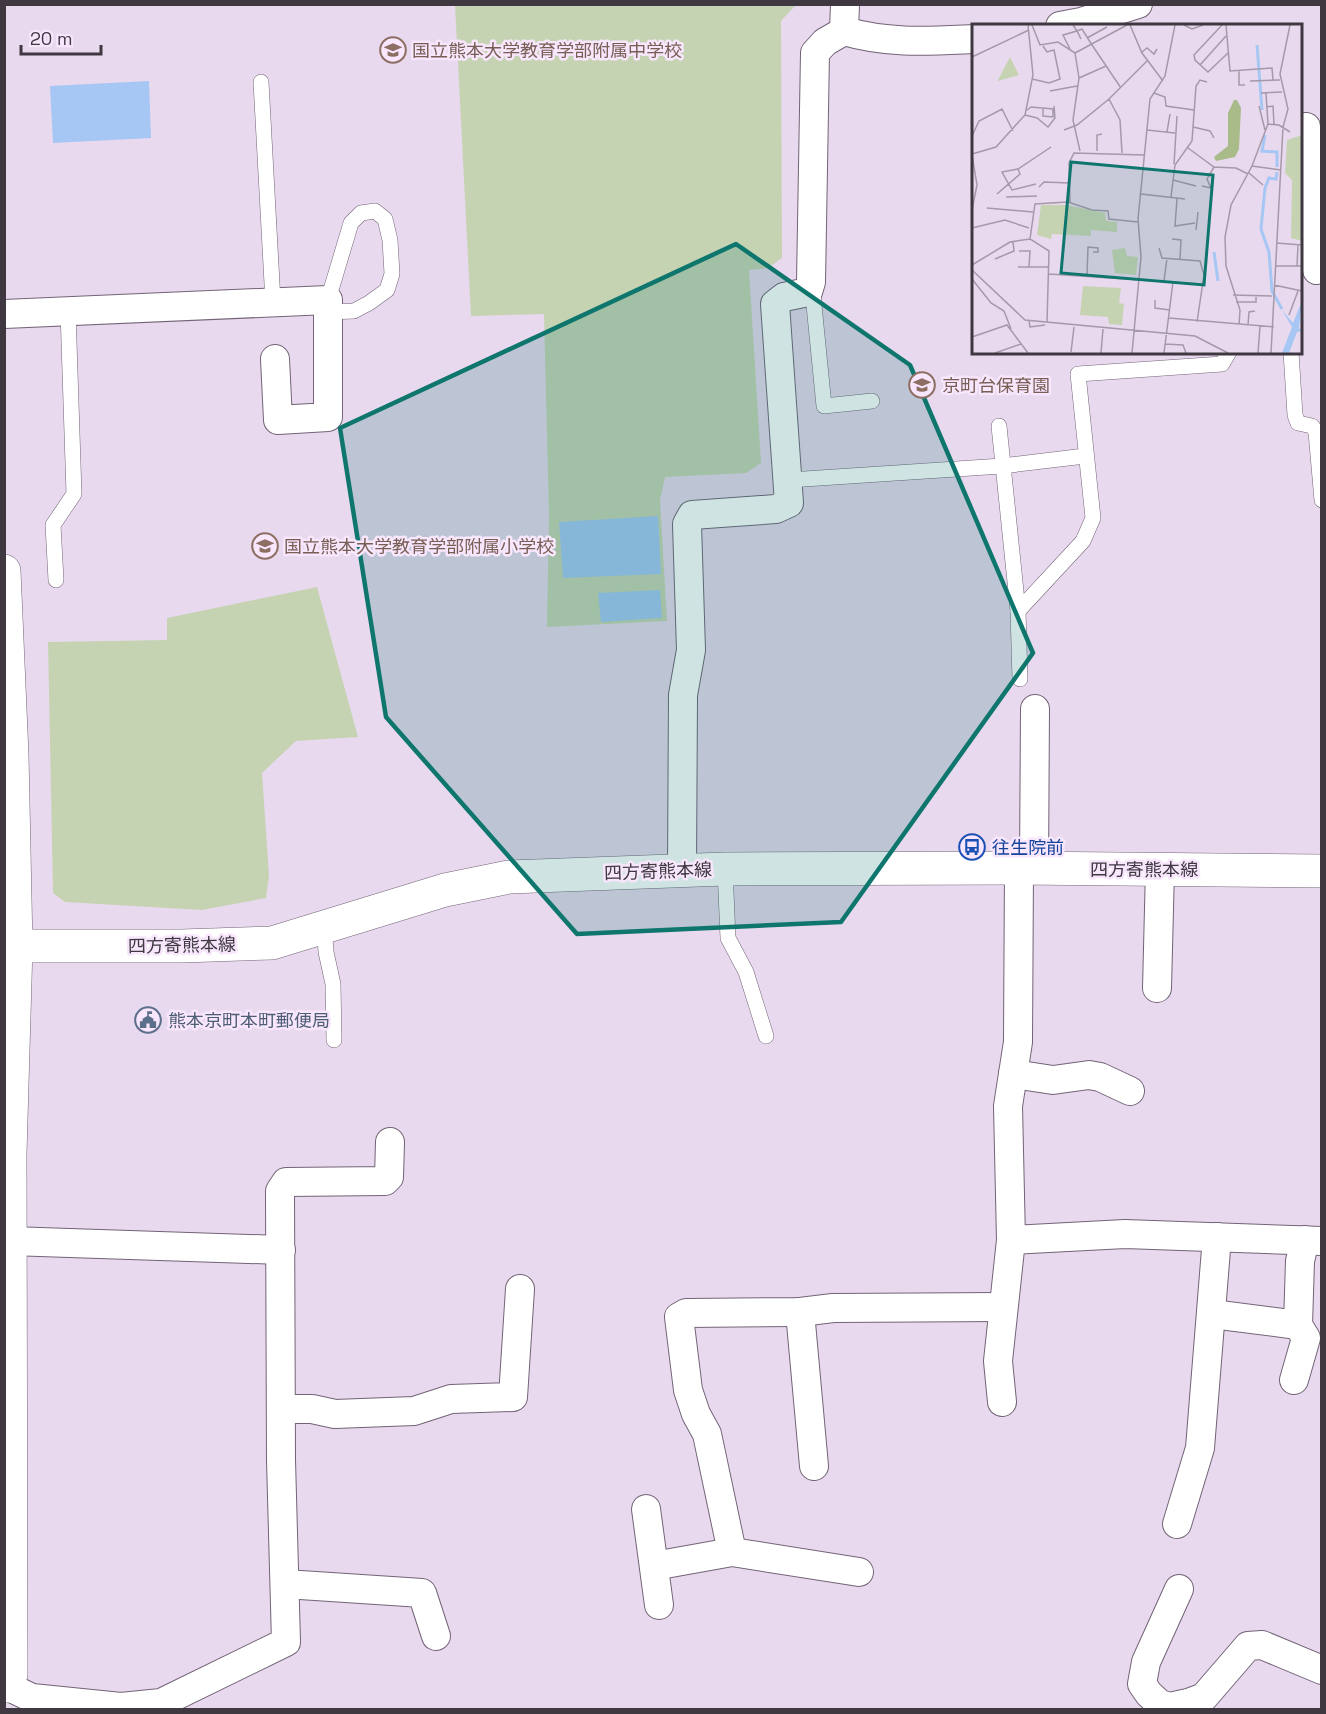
<svg xmlns="http://www.w3.org/2000/svg" width="1326" height="1714" viewBox="0 0 1326 1714" font-family="'Space Grotesk','Noto Sans JP',sans-serif">
<style>
.green{fill:#c6d3b3}
.water{fill:#a6c7f3}
.lines{fill:none;stroke-linecap:round;stroke-linejoin:round}
.service-casing{stroke:#726476;stroke-width:16}
.minor-casing{stroke:#726476;stroke-width:30}
.tertiary-casing{stroke:#726476;stroke-width:34}
.secondary-casing{stroke:#726476;stroke-width:34}
.service{stroke:#fff;stroke-width:15}
.minor{stroke:#fff;stroke-width:28}
.tertiary{stroke:#fff;stroke-width:33}
.secondary{stroke:#fff;stroke-width:33}
.marked{fill:#0f766e;fill-opacity:0.2;stroke:#0f766e;stroke-width:4.5;stroke-linejoin:round}
.labels{text-anchor:middle;dominant-baseline:central;stroke-width:5;stroke-linejoin:round;paint-order:stroke}
.education-label{font-size:18px;fill:#785e54;stroke:#f7e6fc;text-anchor:start}
.transit-label{font-size:18px;fill:#164399;stroke:#f7e6fc;text-anchor:start}
.street-label{font-size:18px;fill:#3f3841;stroke:#f7e6fc}
.service-label{font-size:18px;fill:#4e5e75;stroke:#f7e6fc;text-anchor:start}
.inset-river{fill:none;stroke:#a6c7f3;stroke-width:3}
.inset-road{fill:none;stroke:#a599a9;stroke-width:1.5}
.view{fill:#0f766e;fill-opacity:0.15;stroke:#0f766e;stroke-width:3}
.inset-edge{fill:none;stroke:#3f3841;stroke-width:3}
</style>
<rect width="100%" height="100%" fill="#e9d9ee"/>
<g class="green">
<path d="M 455,5 L 796,5 L 781,21 L 782,258 L 768,268 L 749,270 L 761,463 L 746,473 L 665,477 L 660,500 L 667,621 L 547,627 L 549,515 L 544,314 L 471,316 Z"/>
<path d="M 317,587 L 358,737 L 296,741 L 262,773 L 269,876 L 266,898 L 202,910 L 65,902 L 53,893 L 48,642 L 167,640 L 167,618 Z"/>
</g>
<g class="water">
<path d="M 149,81 L 151,138 L 53,143 L 50,86 Z"/>
<path d="M 658,516 L 661,574 L 563,578 L 559,522 Z"/>
<path d="M 660,590 L 662,618 L 601,622 L 598,593 Z"/>
</g>
<g class="lines">
<g class="service-casing">
<g id="service">
<path d="M 261,82 L 273,302"/>
<path d="M 812,285 L 824,406 L 872,401"/>
<path d="M 328,312 L 354,311 L 369,303 L 387,290 L 392,274 L 390,240 L 385,219 L 375,211 L 361,213 L 351,223 L 328,300"/>
<path d="M 1291,352 L 1295,415 L 1298,423 L 1312,426 L 1316,432 L 1322,500"/>
<path d="M 999,426 L 1018,611 L 1020,679"/>
<path d="M 789,480 L 1002,466 L 1085,456"/>
<path d="M 56,580 L 53,525 L 74,494 L 68,311"/>
<path d="M 1018,611 L 1083,541 L 1093,518 L 1078,374 L 1222,364 L 1229,352"/>
<path d="M 725,869 L 728,938 L 746,972 L 766,1036"/>
<path d="M 324,926 L 326,952 L 333,984 L 334,1040"/>
</g>
</g>
<g class="minor-casing">
<g id="minor">
<path d="M 1060,26 L 1081,22 L 1138,4"/>
<path d="M 844,31 L 845,4"/>
<path d="M 1306,127 L 1317,270"/>
<path d="M 4,314 L 328,300 L 328,417 L 278,420 L 275,359"/>
<path d="M 1034,868 L 1035,709"/>
<path d="M 682,870 L 683,695 L 691,650 L 687,524 L 692,515 L 776,509 L 789,503 L 775,304 L 784,297 L 808,292 L 811,282 L 815,53 L 825,42 L 844,31 C 889,44 928,41 974,39"/>
<path d="M 1157,988 L 1160,869"/>
<path d="M 1013,1074 L 1053,1080 L 1089,1075 L 1100,1077 L 1130,1091"/>
<path d="M 1011,1240 L 1125,1234 L 1322,1241"/>
<path d="M 10,1241 L 281,1250"/>
<path d="M 800,1312 L 814,1466"/>
<path d="M 1212,1314 L 1298,1325"/>
<path d="M 1294,1380 L 1306,1338 L 1298,1325 L 1300,1261 L 1305,1240"/>
<path d="M 1002,1402 L 998,1361 L 1011,1240 L 1008,1106 L 1018,1042 L 1019,868"/>
<path d="M 281,1409 L 312,1409 L 335,1414 L 414,1411 L 451,1399 L 513,1397 L 520,1289"/>
<path d="M 646,1509 L 659,1605"/>
<path d="M 1177,1524 L 1200,1448 L 1217,1237"/>
<path d="M 732,1552 L 707,1434 L 696,1414 L 688,1390 L 679,1317 L 686,1313 L 800,1312 L 833,1308 L 1002,1307"/>
<path d="M 654,1566 L 732,1552 L 859,1572"/>
<path d="M 285,1584 L 422,1593 L 436,1636"/>
<path d="M 1179,1589 L 1146,1662 L 1142,1684 L 1149,1694 L 1160,1704 L 1170,1707 L 1188,1703 L 1204,1697 L 1248,1646 L 1262,1645 L 1322,1670"/>
<path d="M 4,1687 L 7,1686 L 32,1698 L 121,1707 L 161,1703 L 286,1642 L 281,1460 L 280,1191 L 286,1182 L 385,1181 L 389,1177 L 390,1142"/>
</g>
</g>
<g class="tertiary-casing">
<path id="tertiary" d="M 4,571 L 12,755 L 16,946 L 10,1154 L 11,1661 L 11,1674 L 7,1686"/>
</g>
<g class="secondary-casing">
<path id="secondary" d="M 4,946 L 182,946 L 272,943 L 445,890 L 509,877 L 725,869 L 1019,868 L 1322,871"/>
</g>
<use href="#service" class="service"/>
<use href="#minor" class="minor"/>
<use href="#tertiary" class="tertiary"/>
<use href="#secondary" class="secondary"/>
</g>
<path class="marked" d="M 736,244 L 910,365 L 1033,653 L 841,922 L 577,934 L 386,717 L 340,428 Z"/>
<defs>
<g id="school-ring" transform="scale(1.35)"><circle r="9.5" fill="#f7e6fc" stroke="#8d6e63" stroke-width="1.5"/><path d="M0-5L7-2L0 1L-7-2ZM-4 1L0 2.5L4 1V4Q0 6-4 4Z" fill="#8d6e63"/></g>
<g id="bus-ring" transform="scale(1.35)"><circle r="9.5" fill="#f7e6fc" stroke="#1a4fb4" stroke-width="1.5"/><path d="M-5-6H5V4H4V6H2V4H-2V6H-4V4H-5ZM-3.5-4V0h7V-4ZM-3.5 1.2v1.5H-2V1.2ZM2 1.2v1.5H3.5V1.2Z" fill="#1a4fb4"/></g>
<g id="civic-ring" transform="scale(1.35)"><circle r="9.5" fill="#f7e6fc" stroke="#5c6f8a" stroke-width="1.5"/><path d="M-.6-6.5H3V-4.5H.6V-3L4-1V1h2V6H-6V1h2V-1L-.6-3ZM-1.2 2.5V6h2.4V2.5Z" fill="#5c6f8a"/></g>
</defs>
<g fill-rule="evenodd">
<use href="#school-ring" x="393" y="50"/>
<use href="#school-ring" x="922" y="385"/>
<use href="#school-ring" x="265" y="546"/>
<use href="#bus-ring" x="972" y="847"/>
<use href="#civic-ring" x="148" y="1020"/>
</g>
<g class="labels">
<g class="education-label">
<text x="412" y="50">国立熊本大学教育学部附属中学校</text>
<text x="942" y="385">京町台保育園</text>
<text x="284" y="546">国立熊本大学教育学部附属小学校</text>
</g>
<g class="transit-label">
<text x="992" y="847">往生院前</text>
</g>
<g class="street-label">
<text x="1144" y="869">四方寄熊本線</text>
<text transform="translate(658 871) rotate(-2)">四方寄熊本線</text>
<text transform="translate(182 945) rotate(-1)">四方寄熊本線</text>
</g>
<g class="service-label">
<text x="168" y="1020">熊本京町本町郵便局</text>
</g>
</g>
<g transform="translate(972 24)">
<rect width="330" height="330" fill="#e9d9ee"/>
<path d="M 38,33 L 47,51 L 26,57 L 26,56 ZM 330,111 L 329,167 L 330,217 L 319,214 L 320,156 L 313,149 L 315,116 ZM 69,181 L 94,181 L 133,189 L 134,197 L 145,198 L 145,208 L 119,206 L 119,212 L 80,210 L 79,215 L 65,211 ZM 153,224 L 155,232 L 166,233 L 164,251 L 143,249 L 140,226 ZM 111,262 L 149,264 L 147,279 L 152,280 L 150,301 L 137,300 L 136,293 L 108,291 Z" fill="#c6d3b3"/>
<path d="M 262,76 L 265,76 L 269,84 L 267,125 L 263,133 L 244,137 L 242,133 L 256,122 L 256,89 Z" fill="#a8bb89"/>
<path d="M 330,277 L 327,304 L 330,307 L 325,308 L 317,329 L 310,329 L 320,303 L 310,286 L 321,299 Z" fill="#a6c7f3"/>
<path class="inset-river" d="M 285,21 L 290,86M 293,111 L 290,127 L 305,128 L 305,143M 305,148 L 304,155 L 297,154 L 293,164 L 289,205 L 297,228 L 300,267 L 310,285M 242,228 L 246,257"/>
<path class="inset-road" d="M 60,1 L 68,21 L 86,18 L 103,29M 101,1 L 105,7 L 110,5 L 120,21M 158,1 L 170,29 L 191,57M 212,1 L 220,5 L 231,1M 250,1 L 222,31 L 223,36 L 236,48 L 256,29M 254,1 L 258,47 L 300,44 L 301,56M 115,14 L 135,3M 120,21 L 149,64M 98,25 L 91,11 L 105,7 L 109,15M 170,28 L 175,24 L 182,30 L 185,25M 103,29 L 107,54 L 101,96 L 108,127M 103,29 L 155,1M 0,33 L 57,6M 228,41 L 254,12M 267,47 L 267,61 L 273,61M 107,54 L 134,42M 60,55 L 77,59 L 88,55 L 82,26 L 75,28 L 71,22M 278,57 L 308,56M 78,67 L 105,62M 182,69 L 193,73 L 194,82 L 222,86M 289,69 L 310,68M 137,75 L 148,96 L 150,129M 287,82 L 293,106M 294,83 L 301,82 L 302,100M 55,86 L 59,83 L 81,85 L 81,93 L 71,92 L 71,84M 53,91 L 65,94 L 76,103 L 83,94 L 82,82M 296,100 L 307,101 L 318,108M 221,103 L 238,107 L 242,114M 92,106 L 105,101 L 137,75 L 175,37M 175,106 L 203,109M 195,108 L 198,90M 0,112 L 7,97 L 30,85 L 41,107M 216,124 L 242,143 L 264,144 L 276,150M 125,127 L 125,111 L 130,110M 0,130 L 24,123 L 53,91 L 61,51 L 56,1M 0,131 L 5,161 L 0,186M 202,140 L 205,92M 280,142 L 309,146M 277,149 L 291,161M 201,156 L 224,162M 64,160 L 40,166 L 30,148 L 46,145 L 79,123M 230,162 L 239,164 L 235,155 L 242,143M 67,163 L 72,158 L 97,159M 25,170 L 48,150 L 46,145M 169,170 L 213,175M 34,173 L 65,172M 199,173 L 203,141 L 220,117 L 224,62 L 228,56 L 235,58M 205,175 L 203,202 L 223,199M 98,178 L 97,139 L 102,129 L 172,131M 15,184 L 61,188M 0,204 L 33,196 L 57,204M 224,206 L 226,188M 200,215 L 209,216 L 208,235M 304,219 L 330,221M 187,224 L 190,234 L 228,237 L 232,251 L 225,298M 47,227 L 58,227 L 57,243M 23,235 L 42,227 L 41,218M 0,241 L 38,218 L 58,215M 303,242 L 330,242M 325,242 L 326,221M 46,243 L 77,243M 0,246 L 53,296 L 223,312 L 256,329M 77,250 L 229,260M 115,251 L 116,223 L 126,224 L 126,228 L 121,228M 0,255 L 19,279 L 32,287 L 39,305M 192,257 L 195,234M 302,261 L 330,267M 261,271 L 300,272M 183,276 L 183,284 L 198,286M 264,278 L 284,278 L 284,273M 317,291 L 326,267M 197,294 L 302,303M 57,297 L 58,303 L 73,301M 75,299 L 77,227 L 58,215 L 63,180 L 96,178 L 120,186 L 136,187 L 137,195 L 166,198M 267,301 L 268,286 L 254,242 L 253,213 L 259,181 L 280,142 L 296,100 L 294,69M 276,301 L 277,288 L 283,287M 0,313 L 35,301 L 56,329M 193,320 L 211,321 L 214,329M 99,328 L 102,303M 23,329 L 49,320M 129,329 L 131,305M 160,329 L 169,233 L 166,195 L 178,75 L 193,52 L 203,1M 192,329 L 201,258M 286,329 L 288,302M 299,329 L 311,103 L 316,85 L 308,50 L 318,1"/>
<path class="view" d="M 99,138 L 241,151 L 232,261 L 89,249 Z"/>
<rect width="330" height="330" class="inset-edge"/>
</g>
<rect width="1326" height="1714" fill="none" stroke="#3f3841" stroke-width="12"/>
<path d="M21 45v9h80v-9" fill="none" stroke="#3f3841" stroke-width="3"/>
<text x="30" y="45" font-size="18" fill="#3f3841" stroke="#f7e6fc" stroke-width="4.5" paint-order="stroke">20 m</text>
</svg>
